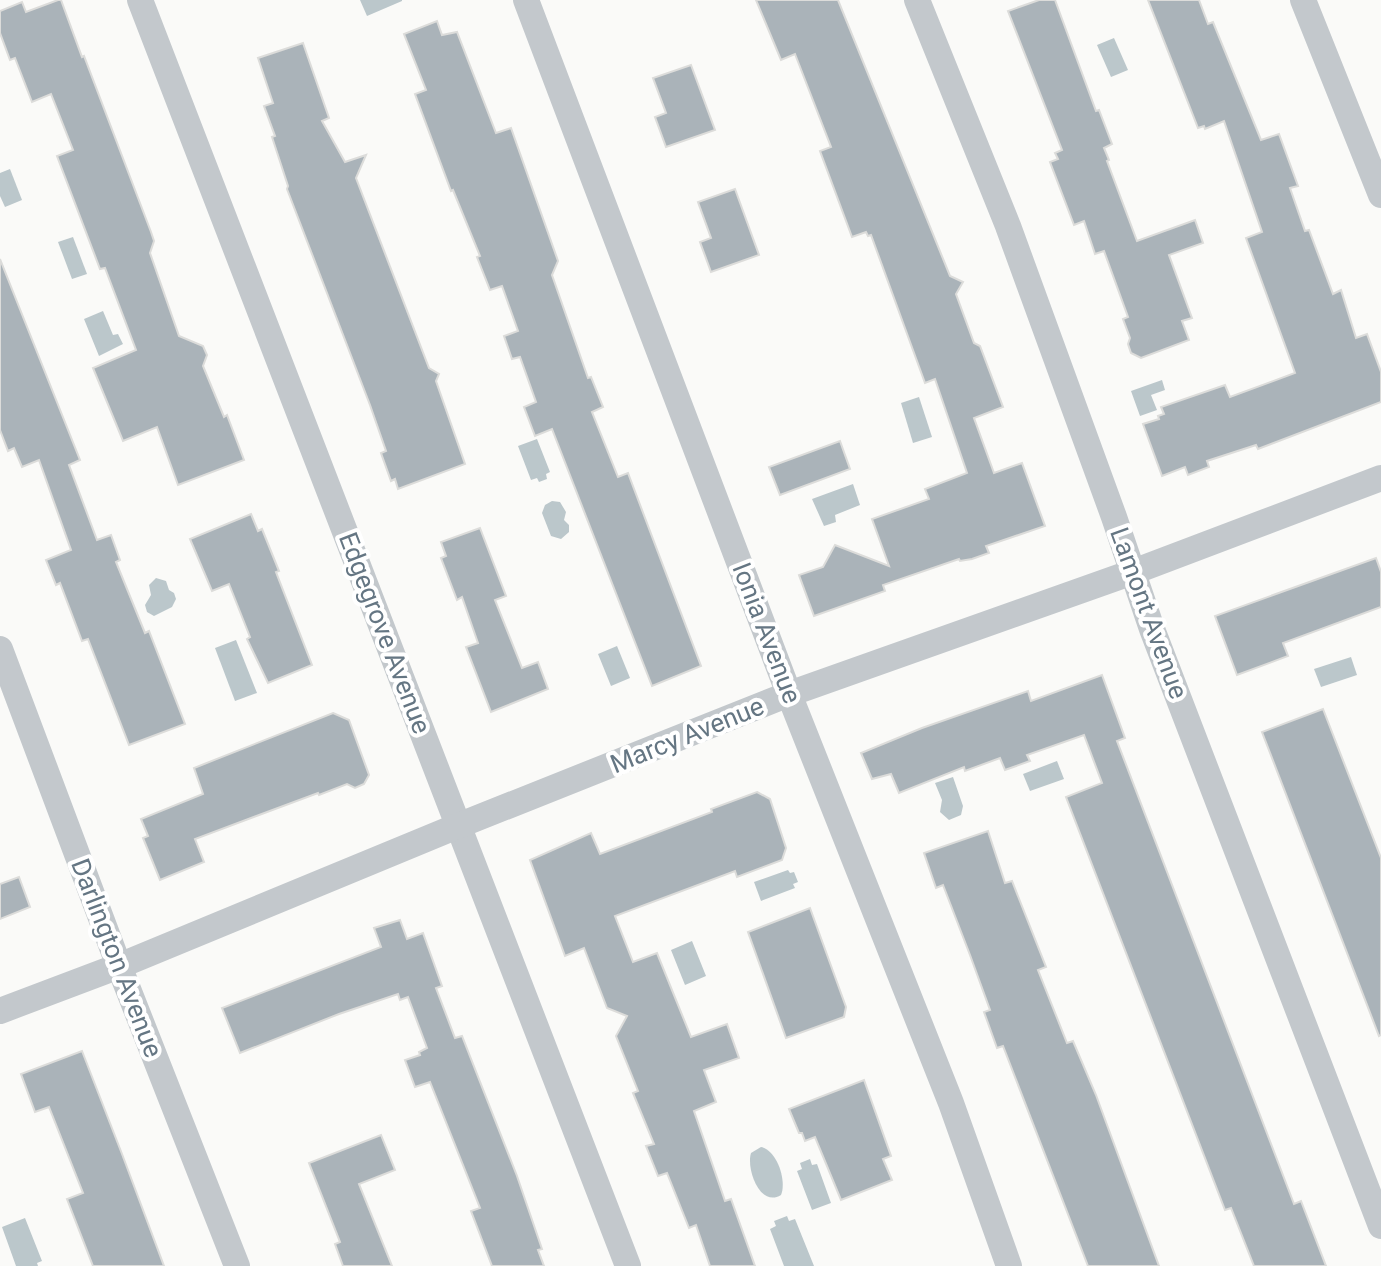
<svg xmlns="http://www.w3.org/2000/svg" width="1381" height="1266" viewBox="0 0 1381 1266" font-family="Roboto,sans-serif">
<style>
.water{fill:#bbc7cb}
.building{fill:#aab3b9;stroke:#dcdcda;stroke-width:2}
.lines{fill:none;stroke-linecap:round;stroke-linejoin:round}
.minor{stroke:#c3c8cc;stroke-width:26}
.labels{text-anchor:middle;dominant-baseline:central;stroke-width:8;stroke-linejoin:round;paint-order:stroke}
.street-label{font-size:26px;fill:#657683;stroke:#fff}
</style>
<rect width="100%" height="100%" fill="#fafaf8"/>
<g class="water">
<path d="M 360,0 L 402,0 L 402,1 L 367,16 Z"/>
<path d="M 1114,38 L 1128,70 L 1111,77 L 1097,45 Z"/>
<path d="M 10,169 L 22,200 L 5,207 L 0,196 L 0,173 Z"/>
<path d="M 73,237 L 87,274 L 72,279 L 58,242 Z"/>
<path d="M 103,311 L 113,335 L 118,334 L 123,344 L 99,356 L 84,319 Z"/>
<path d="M 1162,380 L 1165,390 L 1151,395 L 1157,410 L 1140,416 L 1131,391 Z"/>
<path d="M 919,397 L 932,437 L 913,443 L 901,403 Z"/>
<path d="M 537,439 L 550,472 L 546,474 L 547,479 L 539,482 L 537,478 L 531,480 L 518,446 Z"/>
<path d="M 853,484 L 860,505 L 835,515 L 836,522 L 824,526 L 812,499 Z"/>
<path d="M 552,501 L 560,502 L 566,512 L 564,520 L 569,525 L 569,532 L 561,539 L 551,536 L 542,513 L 545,505 Z"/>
<path d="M 156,578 L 166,581 L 169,590 L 174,593 L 176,599 L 172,607 L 154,616 L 147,612 L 145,605 L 151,595 L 149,585 Z"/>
<path d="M 236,640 L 257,693 L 235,701 L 215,648 Z"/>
<path d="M 617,646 L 630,678 L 611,686 L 598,654 Z"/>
<path d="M 1351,657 L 1357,675 L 1321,687 L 1314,669 Z"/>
<path d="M 1057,761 L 1064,779 L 1030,791 L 1023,774 Z"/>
<path d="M 953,777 L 963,806 L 961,815 L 949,820 L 940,812 L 942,800 L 935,783 Z"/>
<path d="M 788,870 L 790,873 L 794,872 L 798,882 L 793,884 L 795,888 L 761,901 L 754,882 Z"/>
<path d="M 692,941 L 706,976 L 685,985 L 671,950 Z"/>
<path d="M 761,1147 C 777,1150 787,1181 781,1195 C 760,1208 746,1169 751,1153 Z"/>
<path d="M 810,1159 L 812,1165 L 817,1164 L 831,1203 L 812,1210 L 797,1171 L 802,1169 L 800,1163 Z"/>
<path d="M 787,1216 L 789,1221 L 795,1219 L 814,1266 L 784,1266 L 770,1229 L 776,1226 L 774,1221 Z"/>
<path d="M 25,1218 L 42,1261 L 37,1263 L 38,1266 L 16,1266 L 2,1227 Z"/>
</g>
<g class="building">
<path d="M 58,0 L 61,0 L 82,57 L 84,56 L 151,232 L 154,241 L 150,253 L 179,336 L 203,346 L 207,355 L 203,366 L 224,417 L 227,415 L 244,460 L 178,485 L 157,427 L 123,441 L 93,368 L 136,350 L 105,268 L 100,269 L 57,156 L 73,150 L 51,94 L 32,102 L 15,58 L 10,60 L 0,33 L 0,11 L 22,2 L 26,12 Z"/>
<path d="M 756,0 L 838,0 L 950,276 L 963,282 L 956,294 L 974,343 L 980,346 L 1003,407 L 974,418 L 994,473 L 1022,463 L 1045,526 L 986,546 L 989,553 L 972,559 L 960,561 L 959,559 L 883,585 L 885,591 L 814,616 L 799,575 L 823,567 L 835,545 L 889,566 L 872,519 L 929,499 L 925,489 L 967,473 L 935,379 L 925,383 L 871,235 L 868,236 L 866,232 L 852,237 L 820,151 L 831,147 L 795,54 L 781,60 Z"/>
<path d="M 1039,0 L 1055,0 L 1096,111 L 1099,110 L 1112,144 L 1104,148 L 1109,160 L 1107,161 L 1137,241 L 1195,220 L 1203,243 L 1169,255 L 1192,318 L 1182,321 L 1189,340 L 1141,358 L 1131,353 L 1128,344 L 1130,338 L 1123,319 L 1128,317 L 1104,251 L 1095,254 L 1084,221 L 1074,225 L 1050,162 L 1058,159 L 1055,153 L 1062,150 L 1008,11 Z"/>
<path d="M 1148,0 L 1199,0 L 1208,24 L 1213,22 L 1261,140 L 1279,134 L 1298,186 L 1290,188 L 1305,231 L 1309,230 L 1333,294 L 1341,290 L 1356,338 L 1367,334 L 1381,372 L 1381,402 L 1258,449 L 1256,445 L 1207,461 L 1209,467 L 1188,475 L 1185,467 L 1162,476 L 1143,424 L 1159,419 L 1158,416 L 1164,414 L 1161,407 L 1225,385 L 1230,397 L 1295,373 L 1246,238 L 1262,232 L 1224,121 L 1205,129 L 1204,126 L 1198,128 Z"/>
<path d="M 437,21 L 442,35 L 457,32 L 496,133 L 511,128 L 558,261 L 552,275 L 588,378 L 591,377 L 603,407 L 592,412 L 618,477 L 628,473 L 701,666 L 652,686 L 552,429 L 535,436 L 524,407 L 536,402 L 520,357 L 512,359 L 504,336 L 518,331 L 502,286 L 490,290 L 477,257 L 480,256 L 453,190 L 451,191 L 415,94 L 426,90 L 404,34 Z"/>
<path d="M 303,43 L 329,118 L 322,121 L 345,162 L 366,155 L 356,178 L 429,368 L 439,374 L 436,381 L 465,464 L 398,489 L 395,479 L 391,481 L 381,453 L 386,451 L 370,405 L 287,189 L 288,186 L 272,137 L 275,136 L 264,106 L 273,103 L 258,58 Z"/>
<path d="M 691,65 L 715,130 L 666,147 L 655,117 L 666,113 L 653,78 Z"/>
<path d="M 735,189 L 759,255 L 711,272 L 700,242 L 711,238 L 698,202 Z"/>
<path d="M 0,259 L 80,460 L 69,465 L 97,540 L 111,535 L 120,560 L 116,562 L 145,633 L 149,631 L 185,724 L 129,745 L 88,639 L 82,641 L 60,583 L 56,585 L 46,560 L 71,550 L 39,460 L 22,467 L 14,448 L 8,451 L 0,430 Z"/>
<path d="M 840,441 L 850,469 L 780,495 L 769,467 Z"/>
<path d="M 251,514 L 258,531 L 262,529 L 279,571 L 276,572 L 312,665 L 268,683 L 247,639 L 250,637 L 229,584 L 212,591 L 190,539 Z"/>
<path d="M 480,528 L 506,596 L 495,600 L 522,668 L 538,662 L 548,689 L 491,712 L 466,647 L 478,643 L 462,597 L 457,600 L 441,558 L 446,556 L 441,542 Z"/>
<path d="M 1376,558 L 1381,572 L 1381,607 L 1283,643 L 1288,656 L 1237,675 L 1215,616 Z"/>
<path d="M 1102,675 L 1125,738 L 1117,741 L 1294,1204 L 1301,1201 L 1326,1266 L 1254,1266 L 1231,1208 L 1225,1210 L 1066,797 L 1102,783 L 1084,735 L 1027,755 L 1030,761 L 1005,770 L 1000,758 L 965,771 L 964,767 L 899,793 L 891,774 L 872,779 L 861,753 L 922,728 L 1028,691 L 1031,701 Z"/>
<path d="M 1323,709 L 1381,858 L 1381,1035 L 1379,1036 L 1262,732 Z"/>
<path d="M 333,713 L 349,720 L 369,775 L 364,784 L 355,788 L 347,784 L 319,795 L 318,793 L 195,839 L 204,862 L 160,880 L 143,838 L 148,836 L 141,819 L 203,794 L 194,768 Z"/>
<path d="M 757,792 L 770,799 L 786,848 L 782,860 L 737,877 L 735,871 L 615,916 L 633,962 L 657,953 L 691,1037 L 727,1024 L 739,1058 L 704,1070 L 716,1102 L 694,1111 L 725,1201 L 731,1199 L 755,1266 L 710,1266 L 696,1225 L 689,1228 L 667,1173 L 658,1176 L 646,1146 L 654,1144 L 633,1093 L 638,1091 L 616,1036 L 627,1016 L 607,1008 L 584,948 L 565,956 L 530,860 L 591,833 L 600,854 L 712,812 L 711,809 Z"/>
<path d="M 988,831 L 1005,883 L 1012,881 L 1046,967 L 1038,970 L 1067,1043 L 1073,1041 L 1096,1095 L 1159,1266 L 1088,1266 L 1003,1046 L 997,1048 L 984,1012 L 990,1010 L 970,955 L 943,885 L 936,888 L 924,853 Z"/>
<path d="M 19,877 L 30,907 L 0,919 L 0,884 Z"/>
<path d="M 810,908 L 846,1007 L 844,1017 L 786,1038 L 748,932 Z"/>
<path d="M 400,920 L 407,939 L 423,933 L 442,986 L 436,988 L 455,1038 L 462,1036 L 517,1176 L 542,1249 L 538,1250 L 544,1266 L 492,1266 L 471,1211 L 480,1208 L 430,1082 L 415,1087 L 405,1060 L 420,1055 L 419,1052 L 427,1048 L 408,997 L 400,1000 L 398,994 L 339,1014 L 240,1053 L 222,1008 L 381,947 L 374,928 Z"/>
<path d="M 82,1051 L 122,1154 L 164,1266 L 93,1266 L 67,1199 L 83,1193 L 49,1107 L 35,1112 L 21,1074 Z"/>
<path d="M 864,1080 L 891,1156 L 883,1159 L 892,1180 L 841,1200 L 815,1137 L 805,1141 L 802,1133 L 799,1133 L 789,1109 Z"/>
<path d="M 381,1135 L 395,1170 L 359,1184 L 392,1266 L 343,1266 L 335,1244 L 340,1242 L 309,1163 Z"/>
</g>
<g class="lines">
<g class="minor">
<path d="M 140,0 L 628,1266"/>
<path d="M 526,0 L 789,694 L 951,1103 L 1009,1266"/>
<path d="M 917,0 L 1008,226 L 1114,517 L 1152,629 L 1381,1226"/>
<path d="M 1303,0 L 1381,195"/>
<path d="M 0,649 L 119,966 L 237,1266"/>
<path d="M 0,1011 L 119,966 L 460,825 L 789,694 L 1133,572 L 1381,478"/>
</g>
</g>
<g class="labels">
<g class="street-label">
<text transform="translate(1149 613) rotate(70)">Lamont Avenue</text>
<text transform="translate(385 633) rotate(69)">Edgegrove Avenue</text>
<text transform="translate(767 633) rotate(69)">Ionia Avenue</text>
<text transform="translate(687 735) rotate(-22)">Marcy Avenue</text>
<text transform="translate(117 958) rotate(69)">Darlington Avenue</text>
</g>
</g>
</svg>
